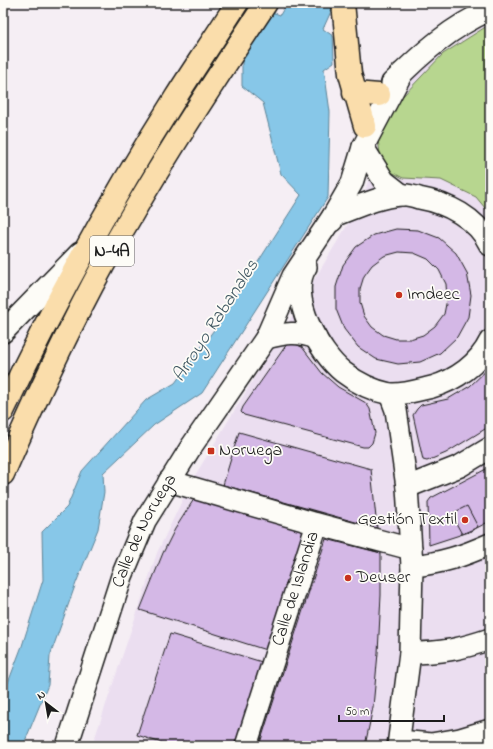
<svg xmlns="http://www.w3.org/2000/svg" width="493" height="749" viewBox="0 0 493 749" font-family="'Indie Flower',sans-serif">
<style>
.built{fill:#ebdef0}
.green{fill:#b7d68f;stroke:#6a7956}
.water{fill:#87c7e8;stroke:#5c8396}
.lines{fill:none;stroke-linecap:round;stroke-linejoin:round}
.stream{stroke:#5c8396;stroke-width:4}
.building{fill:#d4b8e6;stroke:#1c1c1c;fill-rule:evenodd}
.minor-casing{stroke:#1c1c1c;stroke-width:24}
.major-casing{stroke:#1c1c1c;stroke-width:25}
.minor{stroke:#fdfcf7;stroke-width:21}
.major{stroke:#faddab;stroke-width:22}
.poi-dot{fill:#c8321e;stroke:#fdfcf7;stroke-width:1.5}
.labels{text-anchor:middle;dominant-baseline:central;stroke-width:3.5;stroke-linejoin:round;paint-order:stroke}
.shield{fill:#fdfcf7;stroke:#605f5e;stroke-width:1}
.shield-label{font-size:17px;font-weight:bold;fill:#1c1c1c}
.poi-label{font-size:18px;fill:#1c1c1c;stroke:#fdfcf7;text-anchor:start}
.street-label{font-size:18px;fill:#1c1c1c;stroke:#fdfcf7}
.water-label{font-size:19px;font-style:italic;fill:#415863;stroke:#fdfcf7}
</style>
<rect width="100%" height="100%" fill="#f5eef4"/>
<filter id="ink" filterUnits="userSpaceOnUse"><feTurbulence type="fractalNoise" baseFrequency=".025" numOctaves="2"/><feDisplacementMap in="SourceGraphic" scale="8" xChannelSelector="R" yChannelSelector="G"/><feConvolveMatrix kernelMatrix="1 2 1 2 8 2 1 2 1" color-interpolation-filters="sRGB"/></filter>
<g filter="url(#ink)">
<path class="built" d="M 490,20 L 490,746 L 92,746 L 157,553 L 191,482 L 362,201 L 371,172 L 377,134 L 390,104 L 416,72 Z"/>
<path class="green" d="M 487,26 L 490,26 L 490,214 L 476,197 L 441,180 L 403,178 L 382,167 L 378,140 L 400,99 L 443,54 Z"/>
<path class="water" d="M 287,3 L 333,3 L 333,7 L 323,29 L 333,36 L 334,62 L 324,69 L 330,112 L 328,197 L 202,393 L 154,425 L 103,473 L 104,492 L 98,529 L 76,583 L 50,656 L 48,685 L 23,746 L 3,746 L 3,696 L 22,646 L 43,580 L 42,532 L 67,507 L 82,471 L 146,400 L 175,383 L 219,323 L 301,195 L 281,174 L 263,103 L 242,86 L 242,59 L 272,12 L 280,15 Z"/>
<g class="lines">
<path class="stream" d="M 248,3 L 250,12"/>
</g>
<g class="building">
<path d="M 396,229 L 418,230 L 439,238 L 456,253 L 467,273 L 471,295 L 468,317 L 457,337 L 440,353 L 420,362 L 398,364 L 376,359 L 358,347 L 344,329 L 336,309 L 336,287 L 343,265 L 356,247 L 374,235 ZM 399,252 L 414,253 L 428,259 L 439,270 L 446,284 L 447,299 L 444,314 L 435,326 L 423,335 L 410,339 L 396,339 L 383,335 L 372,327 L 364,316 L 360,303 L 360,289 L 364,276 L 372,265 L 384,256 Z"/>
<path d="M 287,344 L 295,344 L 302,347 L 322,373 L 338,387 L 366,403 L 370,409 L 375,433 L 372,443 L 368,447 L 363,447 L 244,415 L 241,412 L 243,407 Z"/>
<path d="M 490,367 L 490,426 L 446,453 L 427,461 L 423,460 L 413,415 L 417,409 L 421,405 L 448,399 L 470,386 Z"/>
<path d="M 239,432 L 371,469 L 377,528 L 223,485 Z"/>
<path d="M 490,467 L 490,521 L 469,532 L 429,545 L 428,502 L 431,498 Z"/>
<path d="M 196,496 L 306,527 L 266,650 L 140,610 L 163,553 L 175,529 Z"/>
<path d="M 467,506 L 478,527 L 462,534 L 451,514 Z"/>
<path d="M 326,539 L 381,553 L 381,595 L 378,653 L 373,707 L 365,746 L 259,746 Z"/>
<path d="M 170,634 L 262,662 L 235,746 L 171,746 L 137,735 Z"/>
</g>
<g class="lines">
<g class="minor-casing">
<g id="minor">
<path d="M 392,83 C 421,54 452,26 490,10"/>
<path d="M 363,147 L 384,181 L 402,195"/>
<path d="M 332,221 L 333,216 C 355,208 377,197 400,195 C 406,194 413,196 419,198 C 447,203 477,218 490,245"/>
<path d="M 306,267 C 287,296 319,353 343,372 C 356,382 374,391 390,394 C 403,395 419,390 432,387 C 456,380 479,364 490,341"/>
<path d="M 3,332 L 80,253"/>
<path d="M 266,338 C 285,333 298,331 316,338"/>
<path d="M 390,394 L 396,410 L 407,487 L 412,566 L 410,653 L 398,746"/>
<path d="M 169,481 L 317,524"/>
<path d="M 407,487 L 460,466 L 490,448"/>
<path d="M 412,566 C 442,563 463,556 490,544"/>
<path d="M 410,653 C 441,653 461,649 490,639"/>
<path d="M 400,741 L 431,744 L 460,739 L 490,730"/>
<path id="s1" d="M 67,746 L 122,576 L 145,521 L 191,447 L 266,338 L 293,276 L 333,216 L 352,183 L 363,147 L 402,73"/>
<path id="s2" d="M 246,746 L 317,524 L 411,549"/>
</g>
</g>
<g class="major-casing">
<g id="major">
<path d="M 343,3 L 350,74 L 365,126"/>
<path d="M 354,93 L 379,95"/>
<path d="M 3,411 C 54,303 112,198 176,97 C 196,65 217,35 237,3"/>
<path d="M 3,474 C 31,410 60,347 92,286 C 144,188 205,95 266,3"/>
</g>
</g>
<use href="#minor" class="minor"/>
<use href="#major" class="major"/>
</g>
</g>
<g class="poi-dot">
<circle cx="399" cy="295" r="4"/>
<rect x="207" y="447" width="8" height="8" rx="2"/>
<circle cx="465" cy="520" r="4"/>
<circle cx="348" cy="578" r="4"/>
</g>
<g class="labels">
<rect class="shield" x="90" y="236" width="44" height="30" rx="3"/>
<g class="shield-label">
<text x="112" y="251">N-4A</text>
</g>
<g class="poi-label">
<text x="407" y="295">Imdeec</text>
<text x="219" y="451">Noruega</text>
<text x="457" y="520" text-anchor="end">Gestión Textil</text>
<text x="356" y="578">Deuser</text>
</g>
<g class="street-label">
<text stroke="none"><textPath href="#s1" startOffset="229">Calle de Noruega</textPath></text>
<text stroke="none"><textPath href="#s2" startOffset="165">Calle de Islandia</textPath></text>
</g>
<g class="water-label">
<text transform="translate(216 321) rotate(-57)">Arroyo Rabanales</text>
</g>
</g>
<rect width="493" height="749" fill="none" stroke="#fdfcf7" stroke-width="16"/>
<rect x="8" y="8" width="477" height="733" fill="none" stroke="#1c1c1c" stroke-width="1.5" filter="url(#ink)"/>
<g transform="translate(46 703) rotate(329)" stroke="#fdfcf7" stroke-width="3" paint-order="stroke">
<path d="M0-3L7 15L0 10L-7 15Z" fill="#1c1c1c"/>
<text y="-6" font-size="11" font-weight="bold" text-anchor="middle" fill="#1c1c1c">N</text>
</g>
<path d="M339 715v6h105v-6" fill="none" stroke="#1c1c1c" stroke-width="2"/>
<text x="345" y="715" font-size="12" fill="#1c1c1c" stroke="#fdfcf7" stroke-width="3" paint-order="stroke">50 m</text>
</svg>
